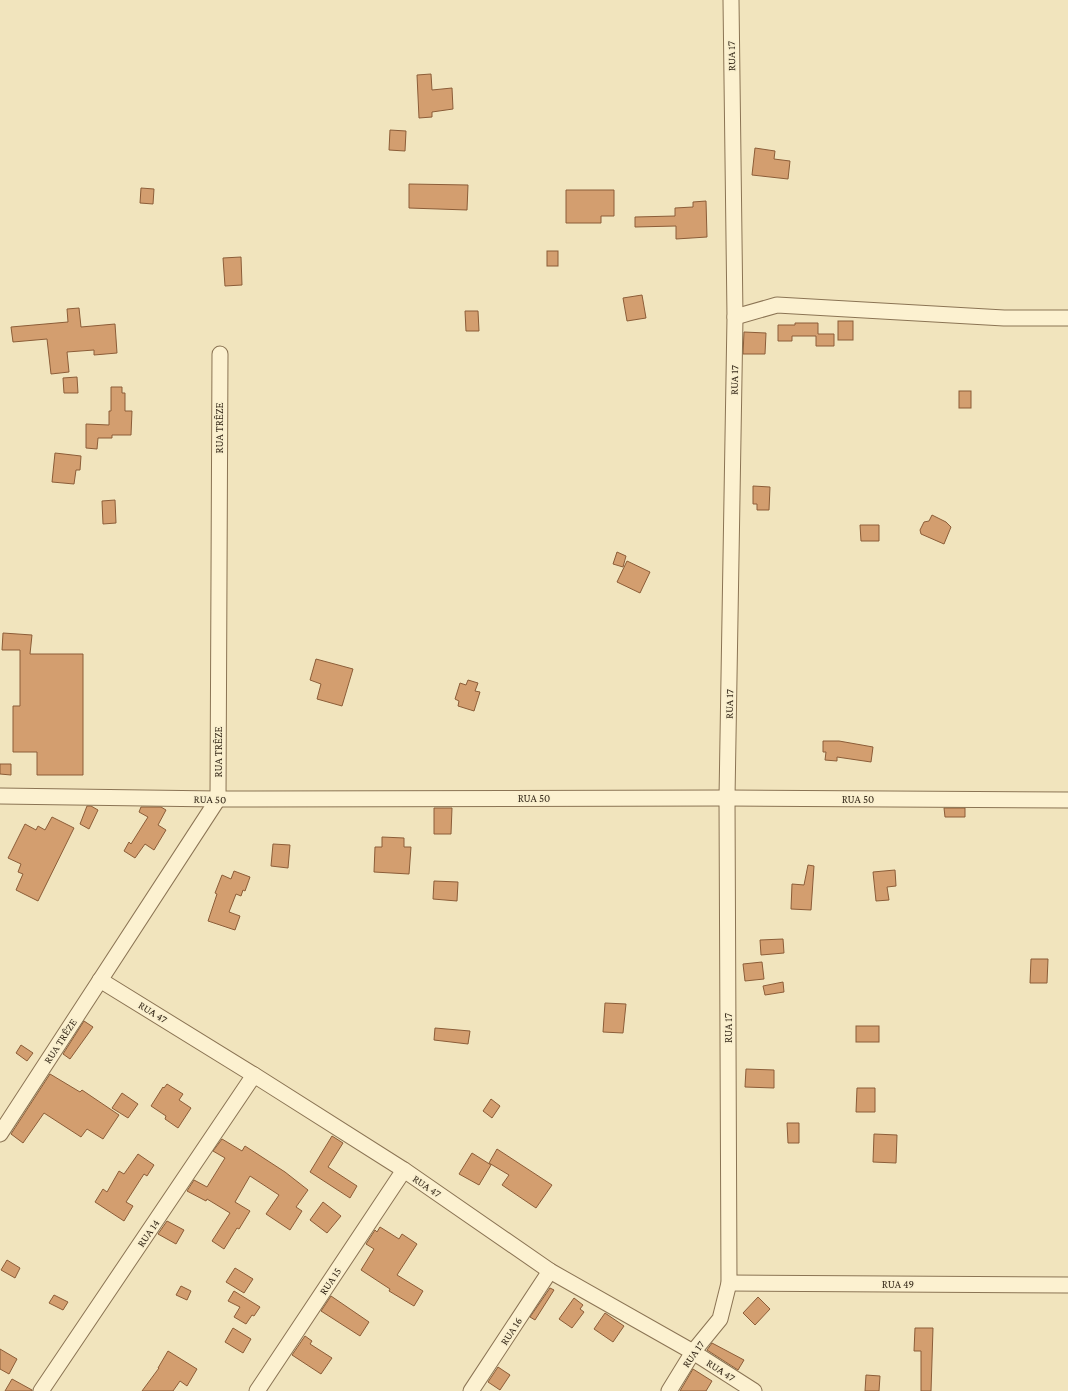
<svg xmlns="http://www.w3.org/2000/svg" width="1068" height="1391" viewBox="0 0 1068 1391" font-family="'Crimson Pro',serif">
<style>
.building{fill:#d39e6f;stroke:#8c5d38}
.lines{fill:none;stroke-linecap:round;stroke-linejoin:round}
.minor-casing{stroke:#8b7454;stroke-width:17}
.minor{stroke:#fcf1d0;stroke-width:15}
.labels{text-anchor:middle;dominant-baseline:central;stroke-width:3;stroke-linejoin:round;paint-order:stroke}
.street-label{font-size:11px;fill:#382b1b;stroke:#f8eecd}
</style>
<rect width="100%" height="100%" fill="#f1e4bd"/>
<g class="building">
<path d="M 431,74 L 432,90 L 452,88 L 453,109 L 432,112 L 432,117 L 419,118 L 417,75 Z"/>
<path d="M 390,130 L 406,131 L 405,151 L 389,150 Z"/>
<path d="M 755,148 L 775,151 L 774,159 L 790,161 L 788,179 L 752,175 Z"/>
<path d="M 409,184 L 468,185 L 467,210 L 409,208 Z"/>
<path d="M 141,188 L 154,189 L 153,204 L 140,203 Z"/>
<path d="M 566,190 L 614,190 L 614,216 L 601,216 L 601,223 L 566,223 Z"/>
<path d="M 706,201 L 707,237 L 676,239 L 676,226 L 635,227 L 635,217 L 675,216 L 675,208 L 693,207 L 693,202 Z"/>
<rect x="547" y="251" width="11" height="15"/>
<path d="M 241,257 L 242,285 L 225,286 L 223,258 Z"/>
<path d="M 642,295 L 646,318 L 627,321 L 623,298 Z"/>
<path d="M 79,308 L 81,327 L 115,324 L 117,353 L 94,355 L 94,350 L 67,352 L 69,372 L 51,374 L 47,339 L 13,342 L 11,327 L 68,322 L 67,309 Z"/>
<path d="M 465,311 L 478,311 L 479,331 L 466,331 Z"/>
<rect x="838" y="321" width="15" height="19"/>
<path d="M 795,323 L 818,323 L 818,334 L 834,334 L 834,346 L 816,346 L 816,336 L 792,336 L 792,341 L 778,341 L 778,325 L 795,325 Z"/>
<path d="M 744,332 L 766,333 L 765,354 L 743,354 Z"/>
<path d="M 77,377 L 78,393 L 64,393 L 63,378 Z"/>
<path d="M 111,387 L 122,387 L 122,393 L 125,393 L 125,411 L 132,411 L 131,435 L 112,435 L 112,438 L 98,438 L 97,449 L 86,448 L 86,424 L 109,425 L 109,411 L 111,411 Z"/>
<rect x="959" y="391" width="12" height="17"/>
<path d="M 55,453 L 81,456 L 80,470 L 76,470 L 74,484 L 52,482 Z"/>
<path d="M 753,486 L 770,487 L 769,510 L 757,510 L 757,504 L 753,504 Z"/>
<path d="M 115,500 L 116,523 L 103,524 L 102,501 Z"/>
<path d="M 932,515 L 946,522 L 951,527 L 944,544 L 921,534 L 920,530 L 924,522 L 929,521 Z"/>
<path d="M 860,525 L 879,525 L 879,541 L 861,541 Z"/>
<path d="M 617,552 L 626,556 L 623,567 L 613,564 Z"/>
<path d="M 627,561 L 650,572 L 640,593 L 617,582 Z"/>
<path d="M 3,633 L 32,635 L 30,654 L 83,654 L 83,775 L 37,775 L 37,752 L 13,752 L 13,706 L 20,706 L 20,650 L 2,650 Z"/>
<path d="M 316,659 L 353,669 L 342,706 L 317,699 L 321,684 L 310,680 Z"/>
<path d="M 468,680 L 478,683 L 475,691 L 480,692 L 474,711 L 458,706 L 459,701 L 455,699 L 460,683 L 466,685 Z"/>
<path d="M 823,741 L 839,741 L 873,747 L 871,762 L 837,757 L 837,761 L 825,760 L 826,752 L 823,752 Z"/>
<path d="M 0,764 L 11,764 L 11,775 L 0,774 Z"/>
<path d="M 87,806 L 91,806 L 98,810 L 89,829 L 80,824 Z"/>
<path d="M 141,807 L 161,807 L 166,810 L 158,825 L 166,830 L 154,850 L 145,844 L 135,858 L 124,851 L 129,842 L 131,844 L 148,817 L 139,812 Z"/>
<path d="M 434,808 L 452,808 L 451,834 L 434,834 Z"/>
<path d="M 944,808 L 965,808 L 965,817 L 945,817 Z"/>
<path d="M 52,817 L 74,828 L 38,901 L 16,890 L 23,874 L 18,872 L 21,864 L 8,858 L 25,824 L 36,830 L 38,826 L 45,830 Z"/>
<path d="M 382,837 L 404,838 L 404,847 L 411,847 L 409,874 L 374,872 L 375,847 L 382,847 Z"/>
<path d="M 273,844 L 290,845 L 288,868 L 271,866 Z"/>
<path d="M 808,865 L 814,866 L 811,910 L 791,909 L 792,884 L 804,885 Z"/>
<path d="M 895,870 L 896,886 L 887,887 L 889,900 L 876,901 L 873,872 Z"/>
<path d="M 234,871 L 250,877 L 245,891 L 243,890 L 241,896 L 236,894 L 229,912 L 240,916 L 235,930 L 208,921 L 217,894 L 215,893 L 222,875 L 231,879 Z"/>
<path d="M 434,881 L 458,882 L 457,901 L 433,899 Z"/>
<path d="M 783,939 L 784,953 L 761,955 L 760,940 Z"/>
<path d="M 1031,959 L 1048,959 L 1047,983 L 1030,983 Z"/>
<path d="M 762,962 L 764,979 L 745,981 L 743,964 Z"/>
<path d="M 783,982 L 784,992 L 765,995 L 763,986 Z"/>
<path d="M 605,1003 L 626,1004 L 623,1033 L 603,1032 Z"/>
<path d="M 84,1021 L 93,1027 L 70,1059 L 63,1054 Z"/>
<rect x="856" y="1026" width="23" height="16"/>
<path d="M 435,1028 L 470,1031 L 468,1044 L 434,1040 Z"/>
<path d="M 21,1045 L 33,1053 L 27,1061 L 16,1053 Z"/>
<path d="M 746,1069 L 774,1070 L 774,1088 L 745,1087 Z"/>
<path d="M 50,1074 L 80,1092 L 82,1090 L 119,1115 L 103,1139 L 87,1129 L 81,1137 L 44,1113 L 23,1143 L 11,1134 Z"/>
<path d="M 167,1084 L 183,1094 L 179,1100 L 191,1108 L 178,1128 L 165,1119 L 166,1116 L 151,1106 L 163,1087 L 164,1088 Z"/>
<path d="M 857,1088 L 875,1088 L 875,1112 L 856,1112 Z"/>
<path d="M 122,1093 L 138,1104 L 128,1118 L 112,1108 Z"/>
<path d="M 491,1099 L 500,1106 L 492,1118 L 483,1111 Z"/>
<path d="M 787,1123 L 799,1123 L 799,1143 L 788,1143 Z"/>
<path d="M 874,1134 L 897,1135 L 896,1163 L 873,1162 Z"/>
<path d="M 332,1136 L 343,1143 L 328,1167 L 357,1186 L 350,1198 L 310,1172 Z"/>
<path d="M 222,1139 L 242,1151 L 245,1146 L 285,1172 L 308,1190 L 296,1207 L 302,1211 L 290,1230 L 266,1214 L 279,1195 L 250,1176 L 235,1202 L 250,1211 L 239,1229 L 237,1228 L 224,1249 L 212,1241 L 230,1213 L 207,1199 L 206,1201 L 187,1191 L 194,1180 L 207,1187 L 225,1158 L 213,1151 Z"/>
<path d="M 497,1149 L 552,1185 L 536,1208 L 502,1185 L 509,1175 L 489,1163 Z"/>
<path d="M 472,1153 L 491,1165 L 479,1185 L 459,1174 Z"/>
<path d="M 138,1154 L 154,1165 L 147,1176 L 144,1174 L 126,1202 L 133,1206 L 124,1221 L 95,1202 L 103,1189 L 107,1192 L 119,1171 L 124,1174 Z"/>
<path d="M 323,1202 L 341,1216 L 327,1233 L 310,1220 Z"/>
<path d="M 167,1221 L 184,1230 L 176,1244 L 158,1234 Z"/>
<path d="M 380,1227 L 399,1239 L 402,1234 L 417,1244 L 397,1275 L 423,1291 L 414,1306 L 389,1291 L 390,1289 L 361,1270 L 374,1249 L 366,1244 L 375,1230 L 377,1232 Z"/>
<path d="M 7,1260 L 20,1268 L 15,1278 L 1,1270 Z"/>
<path d="M 235,1268 L 253,1279 L 244,1293 L 226,1282 Z"/>
<path d="M 181,1286 L 191,1291 L 187,1300 L 176,1295 Z"/>
<path d="M 550,1288 L 554,1290 L 535,1320 L 530,1317 Z"/>
<path d="M 234,1291 L 260,1307 L 254,1316 L 252,1315 L 246,1324 L 234,1317 L 240,1307 L 228,1301 Z"/>
<path d="M 54,1295 L 68,1302 L 63,1310 L 49,1303 Z"/>
<path d="M 331,1296 L 369,1322 L 360,1336 L 321,1311 Z"/>
<path d="M 758,1297 L 770,1309 L 755,1325 L 743,1313 Z"/>
<path d="M 574,1298 L 583,1305 L 580,1309 L 584,1312 L 572,1328 L 559,1319 Z"/>
<path d="M 605,1313 L 624,1326 L 613,1342 L 594,1329 Z"/>
<path d="M 233,1328 L 251,1339 L 243,1353 L 225,1342 Z"/>
<path d="M 915,1328 L 933,1328 L 931,1391 L 921,1391 L 921,1351 L 914,1351 Z"/>
<path d="M 305,1336 L 312,1341 L 310,1344 L 332,1358 L 321,1374 L 292,1355 Z"/>
<path d="M 712,1343 L 744,1360 L 738,1370 L 707,1350 Z"/>
<path d="M 0,1349 L 17,1359 L 9,1374 L 0,1369 Z"/>
<path d="M 168,1351 L 197,1369 L 187,1386 L 180,1381 L 173,1391 L 142,1391 L 159,1368 L 158,1368 Z"/>
<path d="M 498,1367 L 510,1375 L 500,1390 L 488,1382 Z"/>
<path d="M 693,1369 L 712,1381 L 706,1391 L 680,1391 Z"/>
<path d="M 866,1375 L 880,1376 L 879,1391 L 865,1391 Z"/>
<path d="M 12,1379 L 32,1390 L 32,1391 L 5,1391 Z"/>
</g>
<g class="lines">
<g class="minor-casing">
<g id="minor">
<path d="M 735,317 L 777,305 L 1004,318 L 1068,318"/>
<path d="M 0,796 L 218,799 L 727,798 L 1068,800"/>
<path d="M 100,980 L 254,1075 L 404,1170 L 550,1271 L 693,1352 L 754,1391"/>
<path d="M 0,1134 L 218,799 L 220,354"/>
<path d="M 729,1283 L 1068,1285"/>
<path d="M 41,1391 L 254,1075"/>
<path d="M 257,1391 L 404,1170"/>
<path d="M 471,1391 L 550,1271"/>
<path d="M 669,1391 L 693,1352 L 720,1319 L 729,1283 L 727,798 L 735,317 L 731,0"/>
</g>
</g>
<use href="#minor" class="minor"/>
</g>
<g class="labels">
<g class="street-label">
<text transform="translate(731 56) rotate(-91)">RUA 17</text>
<text transform="translate(734 380) rotate(-89)">RUA 17</text>
<text transform="translate(219 428) rotate(-90)">RUA TRÊZE</text>
<text transform="translate(729 704) rotate(-89)">RUA 17</text>
<text transform="translate(218 752) rotate(-90)">RUA TRÊZE</text>
<text x="534" y="798">RUA 50</text>
<text transform="translate(210 799) rotate(1)">RUA 50</text>
<text x="858" y="799">RUA 50</text>
<text transform="translate(153 1012) rotate(32)">RUA 47</text>
<text transform="translate(728 1028) rotate(-90)">RUA 17</text>
<text transform="translate(60 1041) rotate(-57)">RUA TRÊZE</text>
<text transform="translate(427 1186) rotate(34)">RUA 47</text>
<text transform="translate(148 1233) rotate(-56)">RUA 14</text>
<text transform="translate(330 1281) rotate(-56)">RUA 15</text>
<text x="898" y="1284">RUA 49</text>
<text transform="translate(511 1331) rotate(-57)">RUA 16</text>
<text transform="translate(693 1354) rotate(-55)">RUA 17</text>
<text transform="translate(721 1370) rotate(33)">RUA 47</text>
</g>
</g>
</svg>
